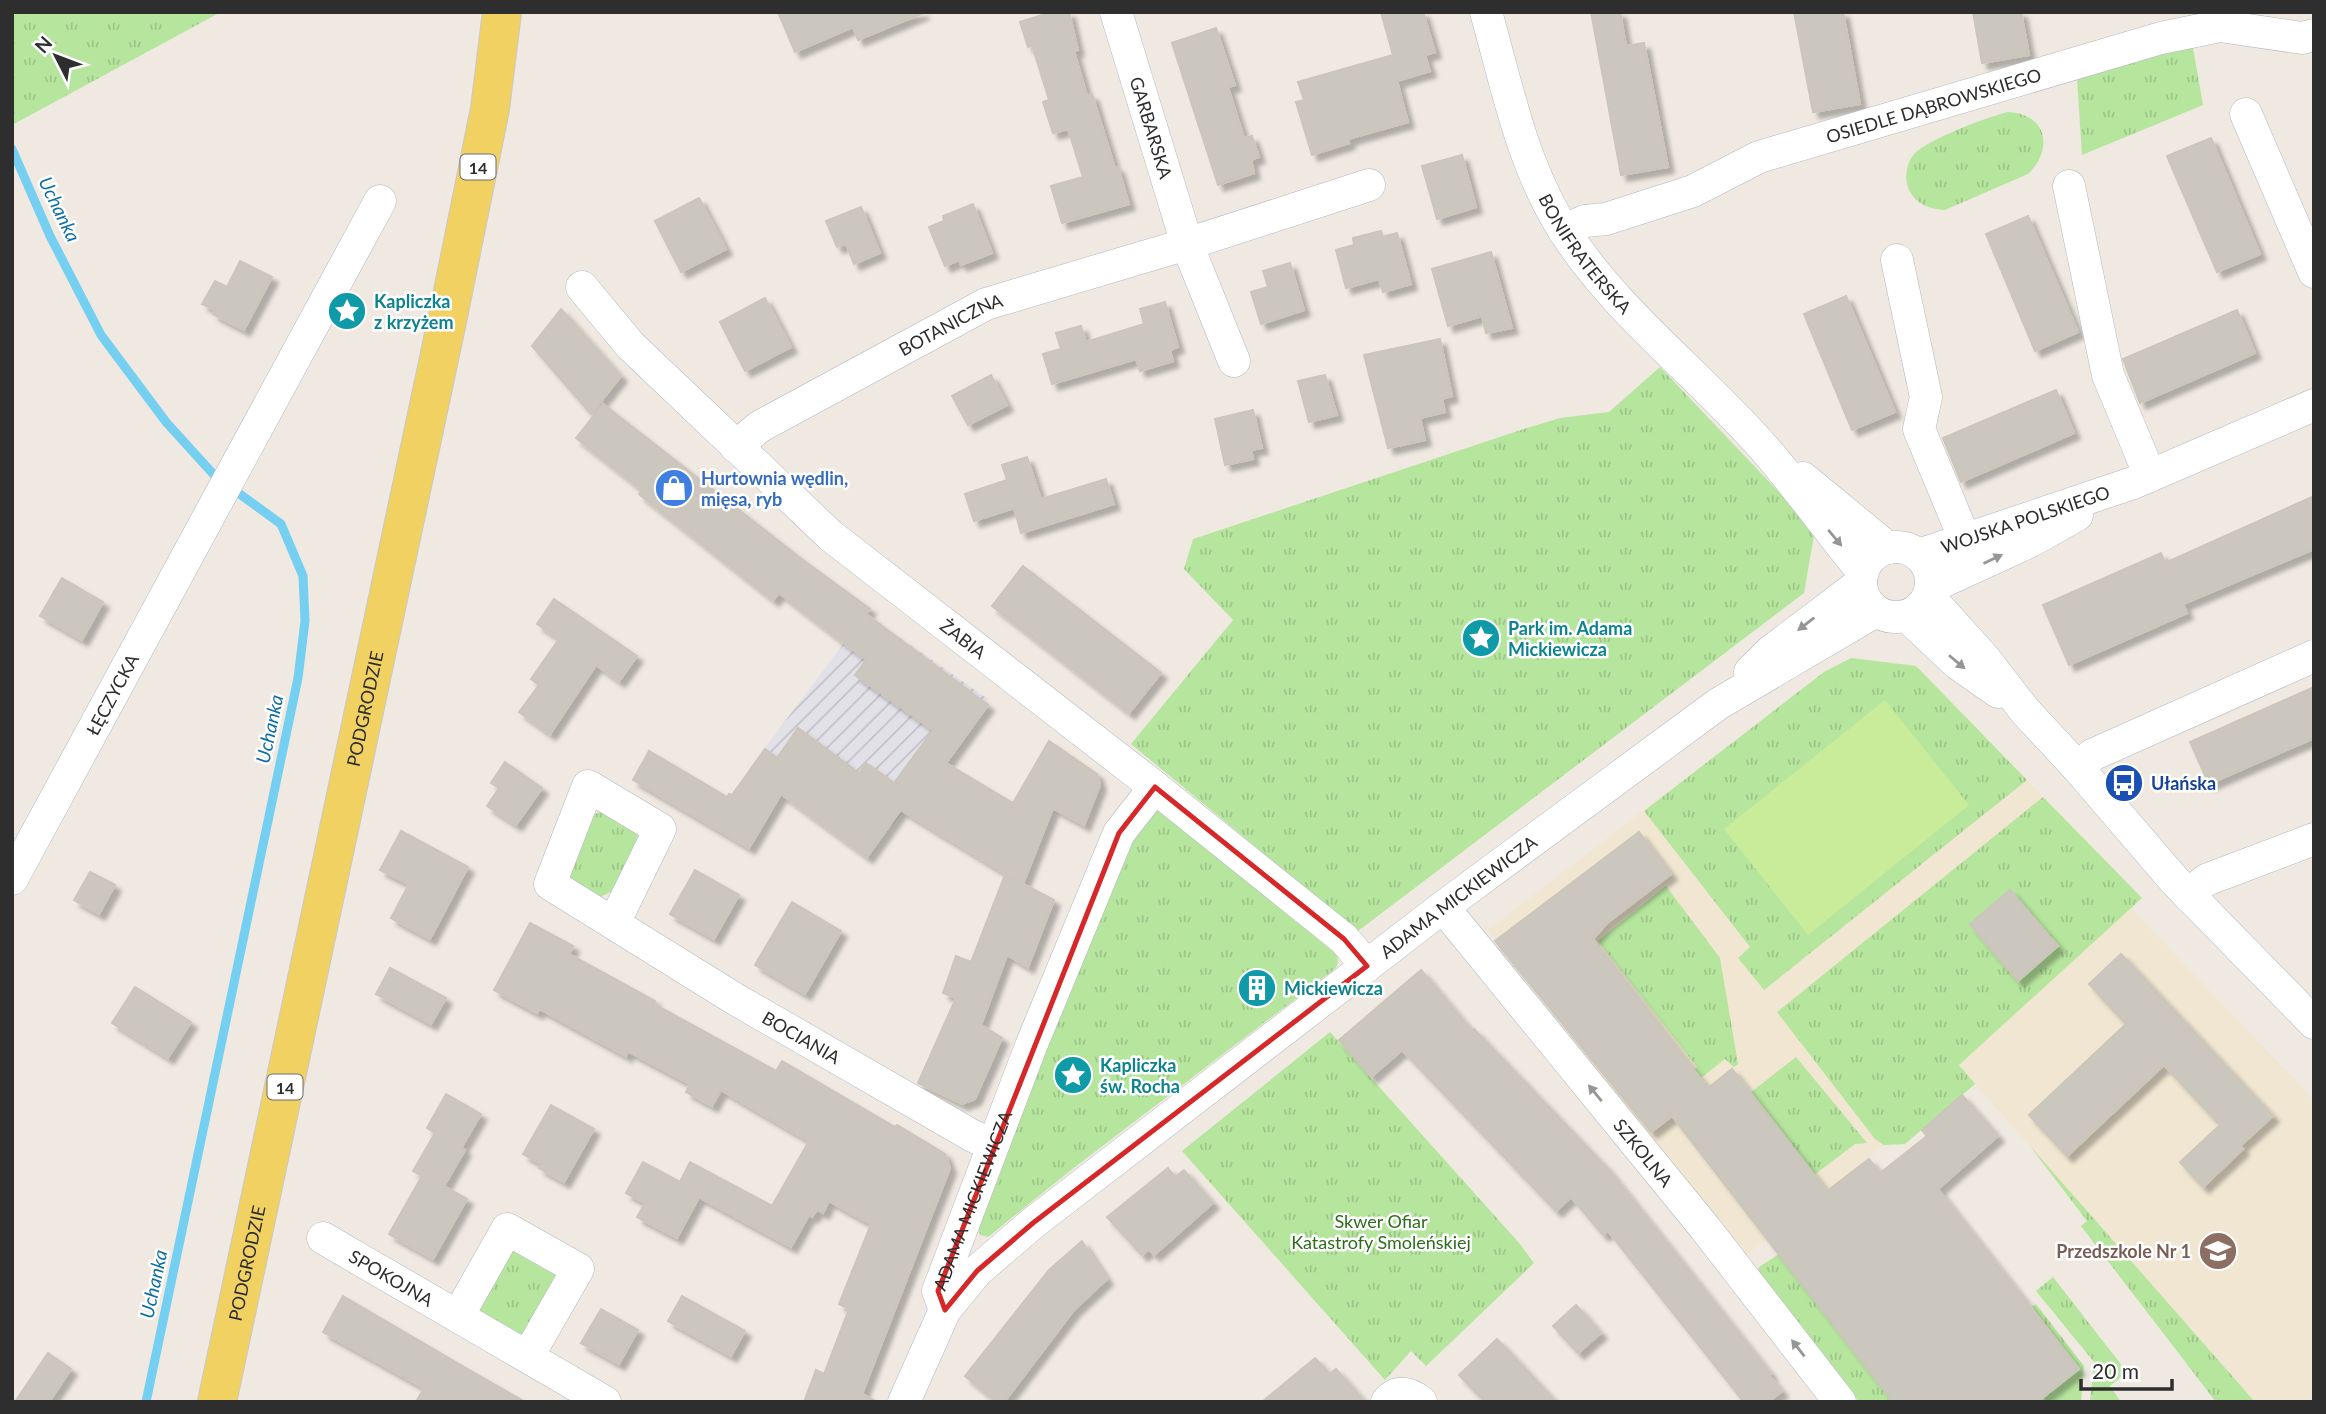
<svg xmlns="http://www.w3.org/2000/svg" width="2326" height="1414" viewBox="0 0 2326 1414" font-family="Lato,sans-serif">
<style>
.industrial{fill:url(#industrial-furrows)}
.education{fill:#f0e6d1}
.grass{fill:url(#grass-tufts)}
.pitch{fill:#c9ec9a}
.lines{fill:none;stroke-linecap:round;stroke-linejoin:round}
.stream{stroke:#75cff0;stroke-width:9}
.building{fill:#cbc7bf;stroke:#cbc5ba;stroke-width:2;filter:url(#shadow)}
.street-casing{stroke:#b4b7c1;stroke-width:33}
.primary-casing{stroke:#c9c9c9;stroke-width:40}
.street{stroke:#fff;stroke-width:32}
.primary{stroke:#f2d163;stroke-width:38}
.oneway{fill:#969696}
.marked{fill:none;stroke:#d62828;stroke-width:5;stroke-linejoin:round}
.labels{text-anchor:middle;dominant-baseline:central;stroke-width:5;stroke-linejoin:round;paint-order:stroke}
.shield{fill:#fff;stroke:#6d6d6d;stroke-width:2}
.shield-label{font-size:16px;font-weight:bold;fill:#2e2e2e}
.street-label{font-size:18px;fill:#2e2e2e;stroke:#fff}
.culture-label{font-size:18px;font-weight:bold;fill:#0d838f;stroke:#fff;text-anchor:start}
.shop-label{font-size:18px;font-weight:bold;fill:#366cbe;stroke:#fff;text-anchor:start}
.transit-label{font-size:18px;font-weight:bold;fill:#164399;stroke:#fff;text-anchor:start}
.park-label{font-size:18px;fill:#2c6e1b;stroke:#fff}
.education-label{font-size:18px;font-weight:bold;fill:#785e54;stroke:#fff;text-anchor:end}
.water-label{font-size:19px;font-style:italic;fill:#0d6fa3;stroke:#fff}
</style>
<defs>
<pattern id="industrial-furrows" width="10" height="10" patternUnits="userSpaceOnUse" patternTransform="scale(1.75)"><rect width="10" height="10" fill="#e3e1e8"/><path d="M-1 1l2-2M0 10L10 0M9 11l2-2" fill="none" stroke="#c3c1c7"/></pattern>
<pattern id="grass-tufts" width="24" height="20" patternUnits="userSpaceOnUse" patternTransform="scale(1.75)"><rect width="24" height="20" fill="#b6e59e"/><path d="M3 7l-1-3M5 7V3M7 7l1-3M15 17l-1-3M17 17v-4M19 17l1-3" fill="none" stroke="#9dc588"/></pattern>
<filter id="shadow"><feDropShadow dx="6" dy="6" stdDeviation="2" flood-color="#0004"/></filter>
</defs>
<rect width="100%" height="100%" fill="#efe9e1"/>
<path class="industrial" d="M 866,614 L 988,699 L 957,746 L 918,791 L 869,857 L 748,770 Z"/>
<path class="education" d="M 1851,658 L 1916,666 L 2142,898 L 2132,909 L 2314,1100 L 2314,1402 L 2255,1402 L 1975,1084 L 1905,1144 L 1884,1145 L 1744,1257 L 1488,930 L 1824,672 Z"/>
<g class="grass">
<path d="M 12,12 L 221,12 L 12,125 Z"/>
<path d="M 2192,42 L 2203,105 L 2082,155 L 2077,79 Z"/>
<path d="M 2008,112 C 2047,114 2054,149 2028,174 L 1945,210 C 1929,209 1916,204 1909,190 C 1904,178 1906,164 1914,154 C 1927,140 1989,116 2008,112 Z"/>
<path d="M 1660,367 L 1815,530 L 1804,593 L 1358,931 L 1131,744 L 1233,620 L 1184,569 L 1193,539 L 1527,428 L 1560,418 L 1609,412 Z"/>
<path d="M 1851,658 L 1916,666 L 2027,780 L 1764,990 L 1738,958 L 1750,947 L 1644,811 L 1824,672 Z"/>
<path d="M 2043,797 L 2142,898 L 1959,1065 L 1975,1084 L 1905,1144 L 1884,1145 L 1875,1139 L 1777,1012 Z"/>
<path d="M 1161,807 L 1337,955 L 1338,962 L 1336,968 L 1071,1170 L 988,1237 L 980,1235 L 978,1226 L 1102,902 L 1142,816 Z"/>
<path d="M 602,811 L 637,833 L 639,842 L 619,888 L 600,897 L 571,879 L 568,872 L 591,816 Z"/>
<path d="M 1666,886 L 1720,958 L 1738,1064 L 1734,1067 L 1725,1059 L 1697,1081 L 1691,1073 L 1697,1067 L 1598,941 Z"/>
<path d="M 1330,1032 L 1520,1244 L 1534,1263 L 1426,1366 L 1411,1351 L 1385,1380 L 1182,1151 Z"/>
<path d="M 1796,1057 L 1867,1143 L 1855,1144 L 1814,1175 L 1750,1093 Z"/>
<path d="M 2030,1146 L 2255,1402 L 2216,1402 L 2081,1226 L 2087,1221 Z"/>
<path d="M 518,1247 L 562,1269 L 529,1340 L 477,1318 L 475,1297 L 501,1256 Z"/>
<path d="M 1779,1254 L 1894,1402 L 1859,1402 L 1757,1274 L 1759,1267 Z"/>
<path d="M 2053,1277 L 2127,1372 L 2110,1386 L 2121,1402 L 2090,1402 L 2094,1362 L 2036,1291 Z"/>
<path d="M 2036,1304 L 2084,1366 L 2081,1402 L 2047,1402 L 2044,1398 L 2080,1369 L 2032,1307 Z"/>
</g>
<path class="pitch" d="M 1885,700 L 1969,805 L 1808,935 L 1724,829 Z"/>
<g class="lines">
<path class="stream" d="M 12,149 L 50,236 L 101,335 L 166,422 L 215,476 L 281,524 L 303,576 L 305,621 L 298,678 L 146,1402"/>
</g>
<g class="building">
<path d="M 778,12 L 923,12 L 923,13 L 858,40 L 853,27 L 795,52 Z"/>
<path d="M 1052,12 L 1069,12 L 1078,50 L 1074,51 L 1087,96 L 1092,94 L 1115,168 L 1118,167 L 1129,204 L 1062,223 L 1051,186 L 1083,177 L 1068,129 L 1053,133 L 1043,102 L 1049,100 L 1032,45 L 1028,47 L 1020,22 Z"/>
<path d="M 1381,12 L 1423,12 L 1435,52 L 1425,55 L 1430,71 L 1397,81 L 1408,122 L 1348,139 L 1349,143 L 1312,155 L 1296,102 L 1304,100 L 1298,82 L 1393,55 Z"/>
<path d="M 1591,12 L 1620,12 L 1626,46 L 1644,43 L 1668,167 L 1621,175 Z"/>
<path d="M 1794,12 L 1843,12 L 1860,104 L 1813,112 Z"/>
<path d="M 1973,12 L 2021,12 L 2029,55 L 1982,63 Z"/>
<path d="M 1216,28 L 1235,85 L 1228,87 L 1244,138 L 1252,136 L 1259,157 L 1251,160 L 1254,173 L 1218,185 L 1172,43 Z"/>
<path d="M 2211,138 L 2260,254 L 2217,272 L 2167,156 Z"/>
<path d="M 1462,155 L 1476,207 L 1437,219 L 1422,166 Z"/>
<path d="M 699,198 L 726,249 L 681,272 L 655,221 Z"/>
<path d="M 973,204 L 992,253 L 961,265 L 959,260 L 945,266 L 929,227 L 944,221 L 943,216 Z"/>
<path d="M 861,207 L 880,253 L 854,264 L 846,244 L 837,247 L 826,221 Z"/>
<path d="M 2028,216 L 2078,332 L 2035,351 L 1986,234 Z"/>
<path d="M 1381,231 L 1383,237 L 1397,233 L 1411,284 L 1383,292 L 1379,279 L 1346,288 L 1336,250 L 1354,245 L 1353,238 Z"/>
<path d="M 1491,252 L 1512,328 L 1486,333 L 1482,316 L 1448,326 L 1432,269 Z"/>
<path d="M 240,261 L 272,277 L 244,330 L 213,314 L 215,310 L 202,304 L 215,281 L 227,287 Z"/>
<path d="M 1290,263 L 1304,310 L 1261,324 L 1251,292 L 1268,287 L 1263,271 Z"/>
<path d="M 1846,296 L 1895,412 L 1852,430 L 1804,314 Z"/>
<path d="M 765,298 L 791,347 L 745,371 L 720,322 Z"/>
<path d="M 1165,302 L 1178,347 L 1170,350 L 1173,361 L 1140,371 L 1136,359 L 1052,384 L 1043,354 L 1061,349 L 1056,333 L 1081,326 L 1086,342 L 1144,324 L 1140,309 Z"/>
<path d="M 561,309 L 621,376 L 591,414 L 532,346 Z"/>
<path d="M 2237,310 L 2255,353 L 2140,403 L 2123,359 Z"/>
<path d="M 1440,339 L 1452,396 L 1442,399 L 1445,412 L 1420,418 L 1425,440 L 1388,448 L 1364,355 Z"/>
<path d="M 991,375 L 1007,405 L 968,425 L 952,396 Z"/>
<path d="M 1325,375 L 1337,415 L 1309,422 L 1298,381 Z"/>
<path d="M 2056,390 L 2074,433 L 1961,482 L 1943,438 Z"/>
<path d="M 603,404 L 803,560 L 870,609 L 866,614 L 988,705 L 946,763 L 1013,803 L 1049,741 L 1097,774 L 1100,785 L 1084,825 L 1053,808 L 1023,884 L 1054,900 L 1028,967 L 1007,955 L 981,1025 L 1002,1038 L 975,1099 L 962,1104 L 918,1083 L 956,998 L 943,993 L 956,956 L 971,962 L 1005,875 L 1019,882 L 901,810 L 867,857 L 781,794 L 749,848 L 633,780 L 649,751 L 727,797 L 729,794 L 732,795 L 765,749 L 777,758 L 798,728 L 859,773 L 866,763 L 894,783 L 933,730 L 855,675 L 866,660 L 779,593 L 773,600 L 639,494 L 642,490 L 576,438 Z"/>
<path d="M 1253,410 L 1262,448 L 1251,450 L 1253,459 L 1225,465 L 1215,419 Z"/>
<path d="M 1027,457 L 1041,499 L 1106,479 L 1114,504 L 1021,533 L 1014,508 L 974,521 L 965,494 L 1007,480 L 1002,465 Z"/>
<path d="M 2314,496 L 2314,549 L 2183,604 L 2187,613 L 2069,665 L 2043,605 L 2161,553 L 2165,563 Z"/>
<path d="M 1023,566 L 1161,673 L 1129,713 L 992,606 Z"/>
<path d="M 62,578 L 103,602 L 82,640 L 40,616 Z"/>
<path d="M 554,599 L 637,656 L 619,681 L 596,665 L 550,734 L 519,712 L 539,685 L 531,679 L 559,639 L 537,624 Z"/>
<path d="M 2314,687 L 2314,738 L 2209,784 L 2190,742 Z"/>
<path d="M 505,762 L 542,788 L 516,825 L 487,806 L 499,788 L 491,783 Z"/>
<path d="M 401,831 L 468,867 L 430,939 L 391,918 L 409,884 L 380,870 Z"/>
<path d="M 1639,832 L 1671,874 L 1607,923 L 1593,939 L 1708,1088 L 1732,1069 L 1827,1191 L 1869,1159 L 1880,1173 L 1927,1136 L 1922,1130 L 1962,1095 L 1998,1136 L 1938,1189 L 2079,1369 L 2037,1402 L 1893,1402 L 1672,1116 L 1651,1132 L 1495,941 Z"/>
<path d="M 695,870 L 739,895 L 714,939 L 670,914 Z"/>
<path d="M 90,872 L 115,885 L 99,914 L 74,900 Z"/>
<path d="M 2010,890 L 2058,946 L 2018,981 L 1970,924 Z"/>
<path d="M 792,902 L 841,931 L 805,994 L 755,965 Z"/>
<path d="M 530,923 L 573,946 L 569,954 L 655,1001 L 654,1004 L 776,1071 L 782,1061 L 895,1127 L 897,1125 L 945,1154 L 950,1168 L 862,1394 L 877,1402 L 804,1402 L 816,1370 L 824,1374 L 849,1309 L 839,1304 L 871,1224 L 829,1201 L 823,1213 L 817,1210 L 812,1217 L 809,1215 L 791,1247 L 699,1197 L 677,1238 L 637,1217 L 645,1203 L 626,1193 L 643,1162 L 680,1182 L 690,1162 L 772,1206 L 809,1141 L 721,1090 L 712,1106 L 686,1092 L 690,1084 L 628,1051 L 626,1056 L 540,1009 L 537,1013 L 494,990 Z"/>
<path d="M 2121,954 L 2273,1116 L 2240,1146 L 2243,1149 L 2203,1187 L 2180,1162 L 2220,1125 L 2164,1065 L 2067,1156 L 2029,1115 L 2126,1024 L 2089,984 Z"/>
<path d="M 390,968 L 446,998 L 431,1024 L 376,994 Z"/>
<path d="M 1421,970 L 1472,1031 L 1474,1029 L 1608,1169 L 1771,1374 L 1769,1375 L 1782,1391 L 1768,1402 L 1744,1402 L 1608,1231 L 1603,1235 L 1571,1197 L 1556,1211 L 1402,1050 L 1371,1077 L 1339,1040 Z"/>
<path d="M 135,987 L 191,1022 L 168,1058 L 112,1023 Z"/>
<path d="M 446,1094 L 481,1114 L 461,1148 L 465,1150 L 444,1186 L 467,1199 L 433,1259 L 389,1234 L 422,1176 L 413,1171 L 435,1133 L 427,1128 Z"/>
<path d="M 551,1105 L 594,1129 L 564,1182 L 539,1168 L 541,1164 L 523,1154 Z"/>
<path d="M 1168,1168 L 1175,1177 L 1184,1170 L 1213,1203 L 1154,1255 L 1149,1249 L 1142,1255 L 1107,1217 Z"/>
<path d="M 1082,1241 L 1107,1279 L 1074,1310 L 1004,1402 L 997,1402 L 965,1376 L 1049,1270 Z"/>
<path d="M 343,1296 L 459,1364 L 525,1402 L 416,1402 L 424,1388 L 323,1332 Z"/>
<path d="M 682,1296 L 745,1331 L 731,1356 L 668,1321 Z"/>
<path d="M 1576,1305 L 1601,1333 L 1578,1353 L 1553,1326 Z"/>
<path d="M 601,1309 L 638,1330 L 619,1364 L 581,1343 Z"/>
<path d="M 1497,1339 L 1517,1360 L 1556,1402 L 1485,1402 L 1459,1375 Z"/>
<path d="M 48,1353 L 71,1369 L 49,1402 L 15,1402 Z"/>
<path d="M 1315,1358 L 1330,1374 L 1336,1369 L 1365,1402 L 1262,1402 Z"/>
</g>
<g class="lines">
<g class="street-casing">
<g id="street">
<path id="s1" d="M 1116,12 L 1187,244 L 1234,361"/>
<path id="s2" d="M 1486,12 C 1507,86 1522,166 1565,232 C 1617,313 1700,375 1763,447 C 1798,487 1829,531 1863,572"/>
<path d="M 2246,114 L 2314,272"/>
<path d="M 2069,186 L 2108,375 L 2150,476"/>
<path id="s3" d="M 1564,231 L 1585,221 L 1606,219 L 1693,191 L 1759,157 L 2161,38 L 2220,26 L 2302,38 L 2314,35"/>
<path d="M 1897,260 L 1926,397 L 1919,429 L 1965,540"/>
<path id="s4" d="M 582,287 L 630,345 L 831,536 L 1147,781 L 1344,939 L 1367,966"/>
<path id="s5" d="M 736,447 L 759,427 L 986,304 L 1187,244 L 1369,185"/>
<path d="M 1803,478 L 1888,548"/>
<circle cx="1896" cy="582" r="35"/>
<path id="s6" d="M 1919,555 L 2133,483 L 2314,405"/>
<path d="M 1931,587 L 2031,541 L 2077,515"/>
<path d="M 1928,596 L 1985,659 L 2025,711 L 2078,768 L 2175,881 L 2314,1023"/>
<path d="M 1907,616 L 1958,664 L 1998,692"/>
<path d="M 1750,672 L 1770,652 L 1861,583"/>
<path d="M 2078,768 L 2092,755 L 2314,656"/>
<path id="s7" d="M 12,879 L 380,201"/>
<path d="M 2188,895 L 2206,880 L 2314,839"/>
<path id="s8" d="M 1443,907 L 1705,1228 L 1840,1402"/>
<path id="s9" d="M 614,923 L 660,829 L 588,786 L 550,884 L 735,999 L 971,1135 L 992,1145"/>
<path id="s10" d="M 323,1238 L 605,1402"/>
<path id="s11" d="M 945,1310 L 938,1291 L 1031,1046 L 1119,833 L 1155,787"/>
<path d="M 458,1316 L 507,1229 L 578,1269 L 528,1356"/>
<path id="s12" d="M 904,1402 L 945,1310 L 977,1271 L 1033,1223 L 1443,907 L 1718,704 L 1876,611"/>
<path d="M 1387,1402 C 1397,1389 1410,1393 1421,1402"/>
</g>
</g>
<g class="primary-casing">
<g id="primary">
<path id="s13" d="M 217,1402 L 447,321 L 490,109 L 502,12"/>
</g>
</g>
<use href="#street" class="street"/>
<use href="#primary" class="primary"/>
</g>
<defs><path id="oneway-solid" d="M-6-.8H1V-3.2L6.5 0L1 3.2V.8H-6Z" transform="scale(1.75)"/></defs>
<g class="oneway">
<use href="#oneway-solid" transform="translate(1835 538) rotate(50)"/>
<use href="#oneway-solid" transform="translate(1993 559) rotate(-25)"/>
<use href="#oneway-solid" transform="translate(1806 624) rotate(142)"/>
<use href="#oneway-solid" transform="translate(1957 662) rotate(40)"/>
<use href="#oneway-solid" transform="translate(1595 1093) rotate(-129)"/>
<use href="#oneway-solid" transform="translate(1798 1348) rotate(-128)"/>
</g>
<path class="marked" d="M 1155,787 L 1344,939 L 1367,966 L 1033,1223 L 977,1271 L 945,1310 L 938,1291 L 1119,833 Z"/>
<defs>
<g id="sight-disc" transform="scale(2.0125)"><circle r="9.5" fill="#0f9aa8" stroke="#fff"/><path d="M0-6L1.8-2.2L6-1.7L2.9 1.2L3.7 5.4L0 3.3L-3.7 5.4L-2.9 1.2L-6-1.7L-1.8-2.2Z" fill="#fff"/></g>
<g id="shop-disc" transform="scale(2.0125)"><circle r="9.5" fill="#3f7fe0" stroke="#fff"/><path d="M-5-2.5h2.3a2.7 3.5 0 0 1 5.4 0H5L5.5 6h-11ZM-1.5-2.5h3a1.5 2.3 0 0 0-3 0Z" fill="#fff"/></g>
<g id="bus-disc" transform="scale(2.0125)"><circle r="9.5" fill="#1a4fb4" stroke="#fff"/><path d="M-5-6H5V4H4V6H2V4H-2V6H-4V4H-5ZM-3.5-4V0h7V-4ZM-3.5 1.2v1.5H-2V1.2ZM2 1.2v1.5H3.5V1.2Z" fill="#fff"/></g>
<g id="building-disc" transform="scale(2.0125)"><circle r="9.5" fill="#0f9aa8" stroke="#fff"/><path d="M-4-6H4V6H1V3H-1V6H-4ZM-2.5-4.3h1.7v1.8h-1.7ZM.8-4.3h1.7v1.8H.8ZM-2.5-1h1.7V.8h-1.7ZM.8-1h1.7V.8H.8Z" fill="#fff"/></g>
<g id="school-disc" transform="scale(2.0125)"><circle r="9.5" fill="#8d6e63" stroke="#fff"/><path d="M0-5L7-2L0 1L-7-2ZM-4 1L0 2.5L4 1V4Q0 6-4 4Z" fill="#fff"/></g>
</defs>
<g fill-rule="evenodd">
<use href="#sight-disc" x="347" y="311"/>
<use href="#shop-disc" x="674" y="488"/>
<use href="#sight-disc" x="1481" y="638"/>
<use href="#bus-disc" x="2124" y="783"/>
<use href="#building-disc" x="1257" y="988"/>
<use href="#sight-disc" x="1073" y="1075"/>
<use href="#school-disc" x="2218" y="1251"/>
</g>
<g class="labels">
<g class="shield">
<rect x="460.5" y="154.5" width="35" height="25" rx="5"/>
<rect x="267.5" y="1074.5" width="35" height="25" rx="5"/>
</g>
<g class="shield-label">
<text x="478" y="167">14</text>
<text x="285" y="1087">14</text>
</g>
<g class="street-label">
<text stroke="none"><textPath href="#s3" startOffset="392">OSIEDLE DĄBROWSKIEGO</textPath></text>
<text stroke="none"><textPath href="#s1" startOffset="121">GARBARSKA</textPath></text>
<text stroke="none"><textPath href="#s2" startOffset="264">BONIFRATERSKA</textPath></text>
<text stroke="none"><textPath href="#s5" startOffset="248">BOTANICZNA</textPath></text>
<text stroke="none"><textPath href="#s6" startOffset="112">WOJSKA POLSKIEGO</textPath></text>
<text stroke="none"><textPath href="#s4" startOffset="520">ŻABIA</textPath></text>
<text stroke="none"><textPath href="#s7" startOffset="210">ŁĘCZYCKA</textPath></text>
<text stroke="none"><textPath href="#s13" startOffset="709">PODGRODZIE</textPath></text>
<text stroke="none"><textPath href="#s12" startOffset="761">ADAMA MICKIEWICZA</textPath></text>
<text stroke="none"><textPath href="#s9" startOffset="588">BOCIANIA</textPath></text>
<text stroke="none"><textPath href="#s8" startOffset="317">SZKOLNA</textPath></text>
<text stroke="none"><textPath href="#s11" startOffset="117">ADAMA MICKIEWICZA</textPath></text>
<text stroke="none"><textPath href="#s13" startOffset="142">PODGRODZIE</textPath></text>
<text stroke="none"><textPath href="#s10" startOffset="79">SPOKOJNA</textPath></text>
</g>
<g class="culture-label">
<text x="374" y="301">Kapliczka<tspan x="374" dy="21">z krzyżem</tspan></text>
<text x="1508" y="628">Park im. Adama<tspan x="1508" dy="21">Mickiewicza</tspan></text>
<text x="1284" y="988">Mickiewicza</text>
<text x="1100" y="1065">Kapliczka<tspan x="1100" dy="21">św. Rocha</tspan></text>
</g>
<g class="shop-label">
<text x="701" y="478">Hurtownia wędlin,<tspan x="701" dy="21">mięsa, ryb</tspan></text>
</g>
<g class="transit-label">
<text x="2151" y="783">Ułańska</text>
</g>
<g class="park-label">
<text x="1381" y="1221">Skwer Ofiar<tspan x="1381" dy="21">Katastrofy Smoleńskiej</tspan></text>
</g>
<g class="education-label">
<text x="2191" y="1251">Przedszkole Nr 1</text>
</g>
<g class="water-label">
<text transform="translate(60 209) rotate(64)">Uchanka</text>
<text transform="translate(269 729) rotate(-78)">Uchanka</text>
<text transform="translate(153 1284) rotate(-78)">Uchanka</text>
</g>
</g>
<rect width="2326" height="1414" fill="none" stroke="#2e2e2e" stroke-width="28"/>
<g transform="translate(56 56) rotate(312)" stroke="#ffffff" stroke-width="5" paint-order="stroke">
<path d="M0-5L12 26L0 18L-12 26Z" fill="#2e2e2e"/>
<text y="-10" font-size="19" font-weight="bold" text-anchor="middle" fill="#2e2e2e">N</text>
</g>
<path d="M2081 1379v10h91v-10" fill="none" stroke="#2e2e2e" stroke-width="3.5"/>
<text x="2092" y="1379" font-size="21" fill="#2e2e2e" stroke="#ffffff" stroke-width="5" paint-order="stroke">20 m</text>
</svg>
